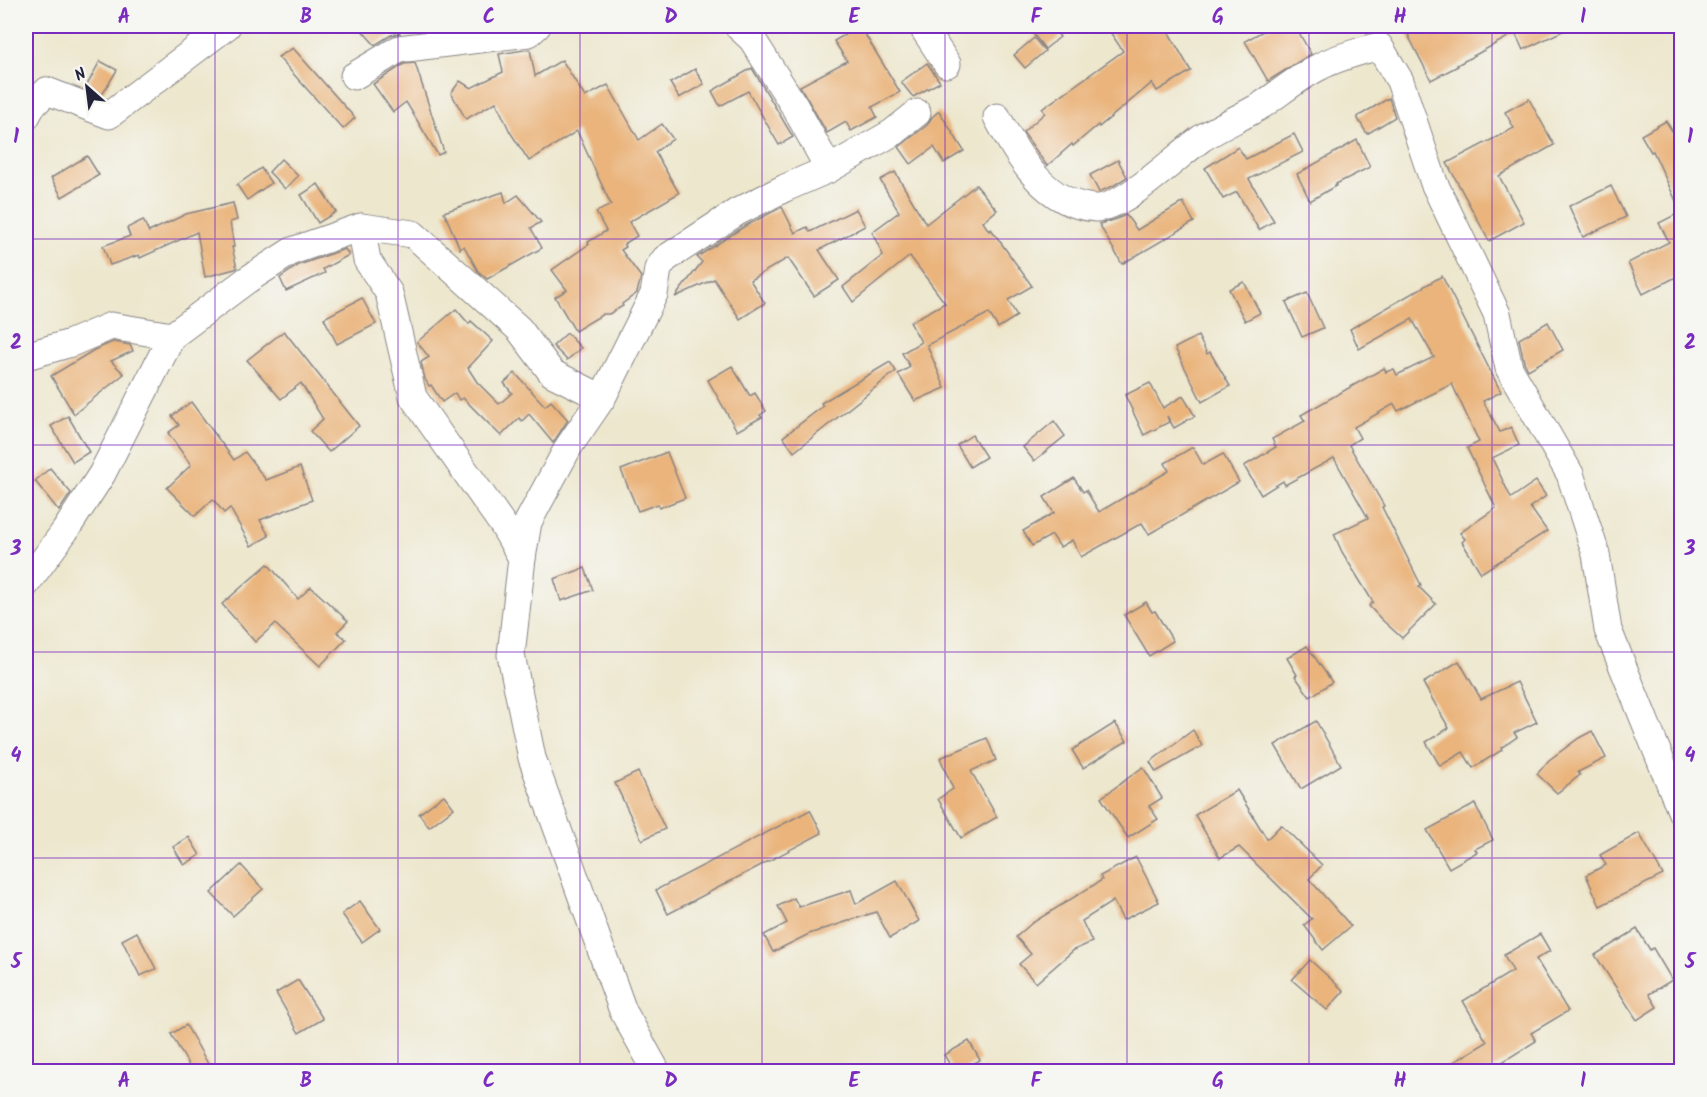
<svg xmlns="http://www.w3.org/2000/svg" width="1707" height="1097" viewBox="0 0 1707 1097" font-family="Kalam,sans-serif">
<style>
.building{fill:#eab47c}
.lines{fill:none;stroke-linecap:round;stroke-linejoin:round}
.minor-casing{stroke:#888484;stroke-width:29}
.minor{stroke:#fff;stroke-width:27}
.grid{fill:none;stroke:#7b2cbf;stroke-width:1.5;stroke-opacity:0.55}
.neatline{fill:none;stroke:#7b2cbf;stroke-width:2}
.grid-label{font-size:20px;text-anchor:middle;font-weight:bold;fill:#7b2cbf}
</style>
<rect width="100%" height="100%" fill="#f6f6f2"/>
<filter id="ink" filterUnits="userSpaceOnUse"><feTurbulence type="fractalNoise" baseFrequency=".0167" numOctaves="2"/><feDisplacementMap in="SourceGraphic" scale="12" xChannelSelector="R" yChannelSelector="G"/><feConvolveMatrix kernelMatrix="1 2 1 2 8 2 1 2 1" color-interpolation-filters="sRGB"/></filter>
<filter id="wash" filterUnits="userSpaceOnUse"><feTurbulence type="fractalNoise" baseFrequency=".008" numOctaves="4" result="noise"/><feDisplacementMap in="SourceGraphic" scale="24" xChannelSelector="R" yChannelSelector="G"/><feGaussianBlur stdDeviation="1.35" result="paint"/><feColorMatrix in="noise" values="0 0 0 0 0 0 0 0 0 0 0 0 0 0 0 0 0 1.4 0 .05"/><feComposite in="paint" operator="in"/></filter>
<g filter="url(#wash)">
<rect width="100%" height="100%" fill="#ede7ce"/>
<g id="blocks">
<g class="building">
<path d="M 358,26 L 394,26 L 400,33 L 391,35 L 375,45 Z"/>
<path d="M 860,26 L 900,92 L 872,107 L 877,117 L 851,131 L 846,122 L 827,133 L 800,86 L 847,61 L 834,41 Z"/>
<path d="M 1046,26 L 1051,26 L 1060,37 L 1045,49 L 1034,35 Z"/>
<path d="M 1106,26 L 1165,26 L 1191,71 L 1157,91 L 1152,83 L 1099,127 L 1098,125 L 1073,146 L 1072,144 L 1047,166 L 1023,132 L 1045,113 L 1042,109 L 1123,51 Z"/>
<path d="M 1272,26 L 1295,26 L 1311,54 L 1268,81 L 1245,41 Z"/>
<path d="M 1426,26 L 1573,26 L 1523,50 L 1515,33 L 1457,65 L 1458,66 L 1431,80 L 1408,35 Z"/>
<path d="M 1034,38 L 1045,51 L 1025,68 L 1014,55 Z"/>
<path d="M 293,48 L 355,118 L 343,129 L 278,57 Z"/>
<path d="M 530,49 L 535,76 L 562,60 L 585,97 L 608,85 L 639,140 L 662,124 L 673,139 L 655,152 L 679,193 L 629,222 L 637,236 L 624,244 L 626,247 L 621,250 L 641,277 L 637,293 L 622,304 L 623,306 L 609,314 L 603,314 L 575,331 L 555,297 L 567,290 L 552,270 L 589,244 L 588,242 L 606,231 L 596,212 L 611,205 L 577,131 L 529,161 L 510,132 L 496,102 L 466,119 L 451,93 L 460,81 L 471,88 L 503,72 L 499,54 Z"/>
<path d="M 100,61 L 117,70 L 102,95 L 86,87 Z"/>
<path d="M 415,63 L 444,152 L 438,155 L 406,102 L 393,112 L 373,84 L 404,64 Z"/>
<path d="M 927,63 L 940,82 L 913,97 L 901,82 Z"/>
<path d="M 752,68 L 793,137 L 779,145 L 748,91 L 720,106 L 712,91 Z"/>
<path d="M 695,69 L 704,84 L 679,98 L 670,83 Z"/>
<path d="M 1389,98 L 1395,117 L 1367,134 L 1357,117 Z"/>
<path d="M 1529,99 L 1554,145 L 1499,176 L 1524,222 L 1489,241 L 1447,163 L 1514,128 L 1505,112 Z"/>
<path d="M 939,111 L 964,151 L 944,163 L 934,147 L 911,164 L 899,147 L 927,125 L 932,117 Z"/>
<path d="M 1666,121 L 1682,147 L 1682,274 L 1643,294 L 1628,263 L 1669,242 L 1659,223 L 1681,212 L 1653,151 L 1651,152 L 1641,135 Z"/>
<path d="M 1294,134 L 1303,152 L 1249,179 L 1274,221 L 1259,230 L 1237,192 L 1223,199 L 1205,168 L 1238,147 L 1246,159 Z"/>
<path d="M 1357,140 L 1370,167 L 1336,184 L 1337,185 L 1310,201 L 1297,174 Z"/>
<path d="M 87,156 L 99,175 L 62,197 L 51,178 Z"/>
<path d="M 281,159 L 298,176 L 285,189 L 269,172 Z"/>
<path d="M 1118,160 L 1127,177 L 1113,186 L 1099,192 L 1090,175 Z"/>
<path d="M 261,168 L 271,183 L 247,200 L 237,185 Z"/>
<path d="M 895,172 L 926,224 L 976,185 L 997,210 L 983,222 L 989,231 L 991,229 L 1032,286 L 1008,300 L 1017,316 L 998,328 L 989,313 L 927,345 L 945,388 L 915,401 L 898,374 L 910,367 L 902,353 L 921,342 L 910,322 L 945,303 L 910,256 L 853,302 L 843,287 L 883,255 L 872,232 L 899,212 L 880,180 Z"/>
<path d="M 318,184 L 336,212 L 318,223 L 301,195 Z"/>
<path d="M 1611,186 L 1626,217 L 1583,237 L 1569,206 Z"/>
<path d="M 503,192 L 506,203 L 518,195 L 541,222 L 531,228 L 542,248 L 487,279 L 478,271 L 464,246 L 460,249 L 444,212 Z"/>
<path d="M 1183,202 L 1194,222 L 1122,264 L 1099,224 L 1114,220 L 1126,215 L 1137,230 Z"/>
<path d="M 233,203 L 237,220 L 230,222 L 234,247 L 232,247 L 237,268 L 235,269 L 205,277 L 197,232 L 140,258 L 139,255 L 110,265 L 103,246 L 130,236 L 127,228 L 143,220 L 149,232 L 186,214 Z"/>
<path d="M 782,207 L 795,233 L 807,227 L 810,232 L 856,209 L 865,226 L 819,250 L 839,280 L 814,296 L 788,258 L 750,280 L 765,303 L 740,319 L 714,279 L 675,297 L 702,262 L 697,257 L 745,226 Z"/>
<path d="M 345,249 L 349,255 L 323,269 L 325,273 L 286,291 L 280,278 L 299,265 Z"/>
<path d="M 1442,276 L 1501,392 L 1483,401 L 1500,432 L 1511,427 L 1519,445 L 1492,458 L 1511,498 L 1536,481 L 1546,496 L 1530,507 L 1547,531 L 1481,573 L 1462,542 L 1465,539 L 1460,533 L 1496,508 L 1467,448 L 1479,442 L 1452,384 L 1398,411 L 1394,404 L 1354,427 L 1360,438 L 1349,445 L 1384,506 L 1382,507 L 1421,585 L 1419,587 L 1436,604 L 1402,638 L 1381,619 L 1369,606 L 1373,602 L 1342,552 L 1334,534 L 1368,518 L 1334,458 L 1285,485 L 1283,481 L 1261,495 L 1244,466 L 1276,447 L 1272,439 L 1305,421 L 1301,415 L 1384,368 L 1386,372 L 1394,369 L 1397,375 L 1434,357 L 1412,319 L 1359,349 L 1350,329 Z"/>
<path d="M 1244,282 L 1260,313 L 1245,321 L 1229,289 Z"/>
<path d="M 1307,293 L 1323,328 L 1302,337 L 1286,302 Z"/>
<path d="M 362,298 L 376,324 L 337,344 L 324,318 Z"/>
<path d="M 456,309 L 469,324 L 471,321 L 493,341 L 468,368 L 477,382 L 499,404 L 512,393 L 504,383 L 515,373 L 545,406 L 551,401 L 568,420 L 553,443 L 529,414 L 522,421 L 519,418 L 501,436 L 463,398 L 459,400 L 455,393 L 442,402 L 431,385 L 429,386 L 425,379 L 421,362 L 429,357 L 417,342 Z"/>
<path d="M 1548,322 L 1563,350 L 1528,370 L 1524,362 L 1519,339 Z"/>
<path d="M 284,331 L 359,426 L 329,452 L 310,431 L 323,419 L 301,383 L 281,399 L 247,360 Z"/>
<path d="M 567,333 L 581,348 L 567,360 L 553,346 Z"/>
<path d="M 1198,336 L 1207,354 L 1210,352 L 1230,386 L 1202,402 L 1175,348 Z"/>
<path d="M 113,342 L 130,345 L 133,351 L 111,361 L 124,374 L 74,414 L 51,376 L 94,350 Z"/>
<path d="M 890,362 L 896,371 L 794,452 L 783,437 L 823,406 L 821,403 Z"/>
<path d="M 732,366 L 750,396 L 755,393 L 766,411 L 760,415 L 762,417 L 737,431 L 708,380 Z"/>
<path d="M 1150,383 L 1163,408 L 1183,396 L 1195,416 L 1174,428 L 1167,416 L 1169,422 L 1144,435 L 1125,395 Z"/>
<path d="M 191,402 L 234,460 L 245,452 L 266,480 L 300,467 L 312,500 L 260,520 L 269,536 L 251,546 L 230,508 L 224,513 L 213,499 L 195,516 L 167,488 L 191,465 L 168,433 L 179,425 L 172,416 Z"/>
<path d="M 68,416 L 89,452 L 73,462 L 51,426 Z"/>
<path d="M 1054,421 L 1065,436 L 1034,461 L 1023,447 Z"/>
<path d="M 972,435 L 986,457 L 970,467 L 957,445 Z"/>
<path d="M 1193,447 L 1203,465 L 1223,454 L 1239,482 L 1149,534 L 1142,523 L 1081,557 L 1072,540 L 1060,547 L 1052,535 L 1032,546 L 1023,531 L 1054,513 L 1044,497 L 1074,478 L 1083,492 L 1086,490 L 1099,512 L 1169,471 L 1165,463 Z"/>
<path d="M 667,452 L 685,498 L 659,508 L 658,504 L 638,511 L 621,470 Z"/>
<path d="M 50,468 L 71,493 L 59,511 L 35,481 Z"/>
<path d="M 268,564 L 298,599 L 311,587 L 348,621 L 337,632 L 346,639 L 320,666 L 275,624 L 255,642 L 222,604 Z"/>
<path d="M 585,568 L 593,590 L 561,601 L 554,579 Z"/>
<path d="M 1146,602 L 1152,612 L 1155,611 L 1173,641 L 1149,656 L 1124,615 Z"/>
<path d="M 1307,646 L 1332,682 L 1310,697 L 1295,676 L 1297,675 L 1287,658 Z"/>
<path d="M 1459,661 L 1481,699 L 1517,682 L 1537,722 L 1514,733 L 1517,737 L 1501,748 L 1502,750 L 1473,768 L 1463,752 L 1440,766 L 1426,742 L 1449,728 L 1423,683 Z"/>
<path d="M 1316,721 L 1341,765 L 1301,789 L 1275,745 Z"/>
<path d="M 1115,723 L 1127,741 L 1083,768 L 1072,750 Z"/>
<path d="M 1193,730 L 1202,746 L 1156,772 L 1150,762 Z"/>
<path d="M 1592,731 L 1606,758 L 1578,772 L 1580,775 L 1557,793 L 1537,774 L 1549,760 L 1579,738 Z"/>
<path d="M 987,738 L 996,760 L 971,771 L 997,817 L 961,838 L 938,799 L 953,789 L 940,758 Z"/>
<path d="M 1143,767 L 1162,798 L 1149,806 L 1158,819 L 1128,838 L 1101,798 Z"/>
<path d="M 638,772 L 665,829 L 642,840 L 615,783 Z"/>
<path d="M 1237,790 L 1267,839 L 1281,825 L 1322,865 L 1309,879 L 1351,926 L 1323,950 L 1304,925 L 1312,919 L 1239,847 L 1220,858 L 1195,815 Z"/>
<path d="M 444,795 L 454,808 L 429,827 L 419,814 Z"/>
<path d="M 1475,804 L 1493,840 L 1475,849 L 1477,852 L 1449,868 L 1427,830 Z"/>
<path d="M 810,810 L 822,833 L 668,914 L 656,890 Z"/>
<path d="M 1639,833 L 1663,875 L 1600,906 L 1586,875 L 1606,865 L 1600,855 Z"/>
<path d="M 189,837 L 200,855 L 184,865 L 173,847 Z"/>
<path d="M 1136,857 L 1159,902 L 1123,920 L 1113,901 L 1082,921 L 1092,942 L 1074,950 L 1036,983 L 1019,964 L 1031,954 L 1016,937 L 1032,923 L 1102,880 L 1100,876 Z"/>
<path d="M 241,865 L 263,889 L 233,916 L 211,893 Z"/>
<path d="M 897,881 L 919,921 L 890,938 L 876,912 L 809,934 L 773,952 L 764,935 L 787,923 L 778,906 L 794,898 L 799,907 L 851,890 L 856,904 Z"/>
<path d="M 360,901 L 380,929 L 362,942 L 342,914 Z"/>
<path d="M 1637,929 L 1650,950 L 1653,948 L 1672,980 L 1649,994 L 1657,1007 L 1637,1020 L 1595,955 Z"/>
<path d="M 137,932 L 156,969 L 140,976 L 122,940 Z"/>
<path d="M 1540,934 L 1550,951 L 1536,959 L 1568,1011 L 1531,1033 L 1536,1041 L 1488,1071 L 1439,1071 L 1487,1042 L 1463,1001 L 1513,971 L 1504,955 Z"/>
<path d="M 1310,960 L 1344,991 L 1327,1010 L 1292,980 Z"/>
<path d="M 298,980 L 323,1019 L 299,1033 L 276,993 Z"/>
<path d="M 186,1025 L 212,1071 L 192,1071 L 171,1034 Z"/>
<path d="M 969,1041 L 980,1060 L 960,1071 L 954,1071 L 944,1055 Z"/>
</g>
</g>
</g>
<g filter="url(#ink)">
<use href="#blocks" fill-opacity="0" stroke="#888484" stroke-width="1.5"/>
<g class="lines">
<g class="minor-casing">
<g id="minor">
<path d="M 738,26 L 752,39 L 795,107 L 829,169"/>
<path d="M 922,26 L 947,64"/>
<path d="M 354,76 L 399,49 L 529,33 L 537,26"/>
<path d="M 26,117 L 32,106 L 47,91 L 109,115 L 227,26"/>
<path d="M 997,117 C 1019,157 1044,205 1096,208 C 1123,209 1179,154 1202,138 C 1221,126 1242,117 1262,105 C 1281,92 1299,77 1319,67 C 1337,57 1359,52 1379,46 L 1400,81 L 1434,183 L 1497,314 L 1509,368 L 1570,474 L 1596,554 L 1608,630 L 1682,813"/>
<path d="M 361,227 L 413,234 L 519,329 L 552,373 L 602,398"/>
<path d="M 172,336 L 247,280 L 292,251 L 361,227 L 367,260 L 389,293 L 413,397 L 503,525 L 522,558 L 511,655 L 532,758 L 623,1011 L 657,1072"/>
<path d="M 26,356 L 71,343 L 111,326 L 172,336 L 102,474 L 65,531 L 26,584"/>
<path d="M 522,558 L 528,522 L 569,446 L 602,398 L 654,294 L 658,269 L 665,259 L 737,212 L 785,188 L 829,169 L 892,133 L 917,113"/>
</g>
</g>
<use href="#minor" class="minor"/>
</g>
</g>
<path class="grid" d="M 215,26 L 215,1072M 398,26 L 398,1072M 580,26 L 580,1072M 762,26 L 762,1072M 945,26 L 945,1072M 1127,26 L 1127,1072M 1309,26 L 1309,1072M 1492,26 L 1492,1072M 26,239 L 1682,239M 26,445 L 1682,445M 26,652 L 1682,652M 26,858 L 1682,858"/>
<rect width="1707" height="1097" fill="none" stroke="#f6f6f2" stroke-width="66"/>
<g transform="translate(87 87) rotate(332)" stroke="#f6f6f2" stroke-width="4.5" paint-order="stroke">
<path d="M0-4.5L10 22L0 15L-10 22Z" fill="#22223b"/>
<text y="-9" font-size="16" font-weight="bold" text-anchor="middle" fill="#22223b">N</text>
</g>
<rect x="33" y="33" width="1641" height="1031" class="neatline"/>
<g class="grid-label">
<text x="124" y="23">A</text>
<text x="306" y="23">B</text>
<text x="489" y="23">C</text>
<text x="671" y="23">D</text>
<text x="854" y="23">E</text>
<text x="1036" y="23">F</text>
<text x="1218" y="23">G</text>
<text x="1400" y="23">H</text>
<text x="1583" y="23">I</text>
<text x="16" y="143">1</text>
<text x="1690" y="143">1</text>
<text x="16" y="349">2</text>
<text x="1690" y="349">2</text>
<text x="16" y="555">3</text>
<text x="1690" y="555">3</text>
<text x="16" y="762">4</text>
<text x="1690" y="762">4</text>
<text x="16" y="968">5</text>
<text x="1690" y="968">5</text>
<text x="124" y="1087">A</text>
<text x="306" y="1087">B</text>
<text x="489" y="1087">C</text>
<text x="671" y="1087">D</text>
<text x="854" y="1087">E</text>
<text x="1036" y="1087">F</text>
<text x="1218" y="1087">G</text>
<text x="1400" y="1087">H</text>
<text x="1583" y="1087">I</text>
</g>
</svg>
